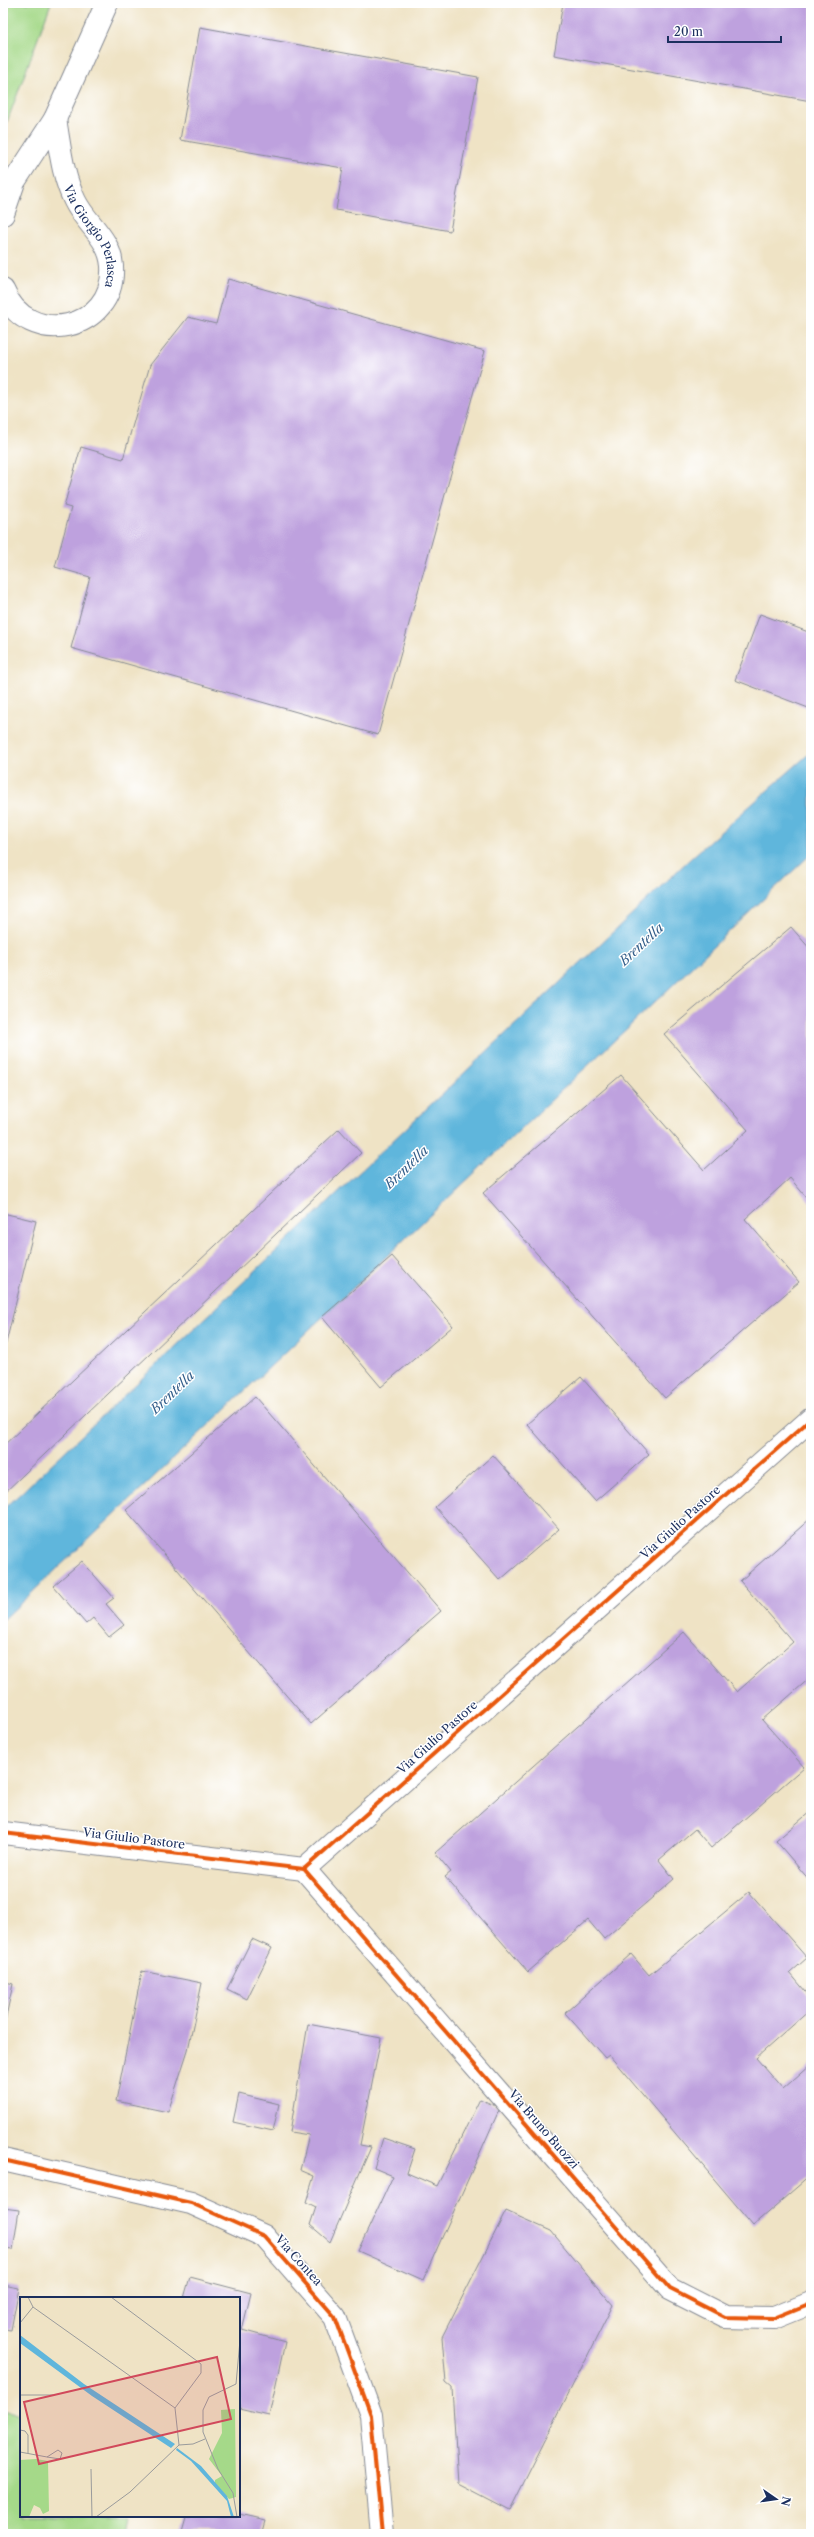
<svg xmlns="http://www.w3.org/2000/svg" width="814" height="2537" viewBox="0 0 814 2537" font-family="'Libre Caslon Text',serif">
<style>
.green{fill:#a5d989;stroke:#608474}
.water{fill:#5fb6dc;stroke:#3d729d}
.building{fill:#bea1de}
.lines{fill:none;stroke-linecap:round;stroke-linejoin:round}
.minor-casing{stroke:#858992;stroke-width:24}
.minor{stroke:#fff;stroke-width:22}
.cycleway-casing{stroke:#fff;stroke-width:6}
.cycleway{stroke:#e8590c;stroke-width:4}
.labels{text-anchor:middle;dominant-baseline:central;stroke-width:3;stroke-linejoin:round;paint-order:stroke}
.street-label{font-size:12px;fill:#1b2f5e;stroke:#fff}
.water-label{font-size:13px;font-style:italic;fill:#335e8a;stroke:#fff}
.inset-road{fill:none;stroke:#9a9b9c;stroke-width:1}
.view{fill:#d1495b;fill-opacity:0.15;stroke:#d1495b;stroke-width:2}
.inset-edge{fill:none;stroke:#1b2f5e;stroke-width:2}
</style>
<rect width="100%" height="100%" fill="#fff"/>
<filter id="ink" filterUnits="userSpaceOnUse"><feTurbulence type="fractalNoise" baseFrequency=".025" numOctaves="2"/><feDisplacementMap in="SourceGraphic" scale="8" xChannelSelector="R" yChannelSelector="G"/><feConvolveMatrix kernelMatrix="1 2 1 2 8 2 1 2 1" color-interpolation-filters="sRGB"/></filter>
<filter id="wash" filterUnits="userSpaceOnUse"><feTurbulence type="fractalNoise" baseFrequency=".012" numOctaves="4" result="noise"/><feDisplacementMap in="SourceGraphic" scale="16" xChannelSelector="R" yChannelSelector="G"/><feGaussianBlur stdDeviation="0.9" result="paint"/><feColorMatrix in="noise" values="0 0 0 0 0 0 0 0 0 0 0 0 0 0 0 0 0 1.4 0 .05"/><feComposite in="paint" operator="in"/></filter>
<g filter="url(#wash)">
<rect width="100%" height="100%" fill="#efe3c5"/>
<g class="green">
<path d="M 3,3 L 51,3 L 7,122 L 3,121 Z"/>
<path d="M 3,2411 L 21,2415 L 21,2516 L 129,2516 L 126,2534 L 3,2534 Z"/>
</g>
<path class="water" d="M 811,752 L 811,854 L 3,1620 L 3,1510 L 691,858 Z"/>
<g id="blocks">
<g class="building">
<path d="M 563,3 L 811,3 L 811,101 L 554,55 Z"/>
<path d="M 200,27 L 478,77 L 450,231 L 336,210 L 343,168 L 180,140 Z"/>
<path d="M 228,279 L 485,351 L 378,735 L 71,648 L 90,577 L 55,567 L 71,508 L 64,506 L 81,447 L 123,459 L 150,365 L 188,317 L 216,324 Z"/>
<path d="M 760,614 L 811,633 L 811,709 L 735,680 Z"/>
<path d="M 791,927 L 811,950 L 811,1203 L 790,1178 L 745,1219 L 799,1282 L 665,1398 L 483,1193 L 621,1075 L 704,1170 L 748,1130 L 664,1034 Z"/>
<path d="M 339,1129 L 361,1153 L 3,1494 L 3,1446 Z"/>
<path d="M 3,1213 L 36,1221 L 4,1351 L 3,1351 Z"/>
<path d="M 392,1256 L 453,1326 L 381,1387 L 322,1317 Z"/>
<path d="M 581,1377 L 649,1454 L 595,1501 L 527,1424 Z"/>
<path d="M 255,1397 L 441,1611 L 311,1724 L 126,1510 Z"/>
<path d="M 493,1455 L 559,1529 L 500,1580 L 435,1507 Z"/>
<path d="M 811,1518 L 811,1677 L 762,1720 L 804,1767 L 711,1848 L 695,1829 L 659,1860 L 674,1879 L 604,1939 L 588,1920 L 528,1972 L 445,1877 L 451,1872 L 435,1853 L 684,1632 L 737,1692 L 793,1642 L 740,1581 Z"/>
<path d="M 82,1561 L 114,1598 L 106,1604 L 124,1625 L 109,1637 L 93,1618 L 86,1624 L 53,1586 Z"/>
<path d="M 811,1811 L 811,1882 L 776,1841 Z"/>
<path d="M 749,1892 L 807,1958 L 790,1973 L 811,1998 L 811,2009 L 756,2058 L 783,2089 L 811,2064 L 811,2175 L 753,2225 L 609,2055 L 605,2058 L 565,2013 L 631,1954 L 649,1975 Z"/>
<path d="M 252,1939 L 272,1948 L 247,1999 L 227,1989 Z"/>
<path d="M 142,1971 L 202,1983 L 188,2050 L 168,2112 L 116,2101 Z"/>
<path d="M 3,1981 L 13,1984 L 4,2026 L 3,2026 Z"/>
<path d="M 308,2024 L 381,2038 L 360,2145 L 371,2147 L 330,2242 L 310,2225 L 316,2207 L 306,2202 L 314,2176 L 300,2170 L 309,2135 L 290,2132 Z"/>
<path d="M 239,2094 L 279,2104 L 273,2131 L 233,2122 Z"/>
<path d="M 480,2099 L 500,2108 L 423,2280 L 358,2251 L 393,2176 L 374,2168 L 383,2138 L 415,2149 L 407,2173 L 437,2186 Z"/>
<path d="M 3,2208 L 19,2210 L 13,2250 L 3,2249 Z"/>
<path d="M 506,2211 L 551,2231 L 613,2305 L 510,2510 L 458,2483 L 452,2388 L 446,2383 L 442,2337 Z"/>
<path d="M 190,2277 L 251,2293 L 242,2330 L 285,2342 L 269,2416 L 239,2409 L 239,2298 L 184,2298 Z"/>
<path d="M 3,2285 L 19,2288 L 11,2330 L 3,2329 Z"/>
<path d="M 239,2514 L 265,2520 L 261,2534 L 180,2534 L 185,2516 L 239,2516 Z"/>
</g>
</g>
</g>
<g filter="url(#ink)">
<use href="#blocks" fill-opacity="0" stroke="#858992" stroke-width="1"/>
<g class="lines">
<g class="minor-casing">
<g id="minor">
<path d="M 55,119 L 107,3"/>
<path id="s1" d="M 3,214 L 14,182 L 55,119 C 60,147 62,175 75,201 C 86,224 110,238 112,266 C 116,331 27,350 3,290"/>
<path d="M 3,1833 L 304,1869 L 811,1419"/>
<path d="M 304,1869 L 670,2289 L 725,2317 L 774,2318 L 811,2303"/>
<path d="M 3,2160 L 191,2203 L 264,2236 L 335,2317 L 371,2415 L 382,2534"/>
</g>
</g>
<use href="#minor" class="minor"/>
<g class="cycleway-casing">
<g id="cycleway">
<path d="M 3,1833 L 304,1869 L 811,1419"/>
<path d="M 304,1869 L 670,2289 L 725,2317 L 774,2318 L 811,2303"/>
<path d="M 3,2160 L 191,2203 L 264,2236 L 335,2317 L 371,2415 L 382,2534"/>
</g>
</g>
<use href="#cycleway" class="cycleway"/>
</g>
</g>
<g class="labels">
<g class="street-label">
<text stroke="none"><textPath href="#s1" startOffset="234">Via Giorgio Perlasca</textPath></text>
<text transform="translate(680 1522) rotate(-42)">Via Giulio Pastore</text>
<text transform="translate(437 1737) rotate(-42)">Via Giulio Pastore</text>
<text transform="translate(134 1838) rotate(7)">Via Giulio Pastore</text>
<text transform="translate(544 2129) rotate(49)">Via Bruno Buozzi</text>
<text transform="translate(299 2260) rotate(48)">Via Contea</text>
</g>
<g class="water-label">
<text transform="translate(641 944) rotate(-43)">Brentella</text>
<text transform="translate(406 1167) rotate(-44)">Brentella</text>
<text transform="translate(172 1392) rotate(-44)">Brentella</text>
</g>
</g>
<g transform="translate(20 2297)">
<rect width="220" height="220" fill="#efe3c5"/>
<path d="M 215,112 L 216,200 L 209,202 L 195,186 L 195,183 L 202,179 L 189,162 L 202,136 L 201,113 ZM 16,162 L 28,164 L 29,214 L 23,217 L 20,211 L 14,208 L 9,220 L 0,220 L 0,163 Z" fill="#a5d989"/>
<path d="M 0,38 L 64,87 L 155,147 L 151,151 L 72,99 L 0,46 ZM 157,151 L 181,169 L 207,199 L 214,220 L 211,220 L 207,204 L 171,164 L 156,153 Z" fill="#5fb6dc"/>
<path class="inset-road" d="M 8,0 L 13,10 L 155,111 L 159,148M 91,0 L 181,67 L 181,76 L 155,111M 0,26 L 13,10M 0,98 L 33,98M 0,133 L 5,134 L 8,138 L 8,156M 38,153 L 42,156 L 40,162 L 27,160 ZM 0,155 L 27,160M 71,172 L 72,220M 76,220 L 110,195 L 159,148 L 173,147 L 185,142M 217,220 L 213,196 L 198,172 L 183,135 L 183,113 L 189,100 L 216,87 L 220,43"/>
<path class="view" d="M 197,60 L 211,122 L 19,167 L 4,105 Z"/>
<rect width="220" height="220" class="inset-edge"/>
</g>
<rect width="814" height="2537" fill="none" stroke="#fff" stroke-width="16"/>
<g transform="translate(776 2499) rotate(103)" stroke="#ffffff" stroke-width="3" paint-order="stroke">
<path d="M0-3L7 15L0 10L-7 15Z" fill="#1b2f5e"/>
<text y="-6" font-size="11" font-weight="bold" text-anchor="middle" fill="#1b2f5e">N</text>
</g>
<path d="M668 36v6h113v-6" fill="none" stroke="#1b2f5e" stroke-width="2"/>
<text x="674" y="36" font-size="12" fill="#1b2f5e" stroke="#ffffff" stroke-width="3" paint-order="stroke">20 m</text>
</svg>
